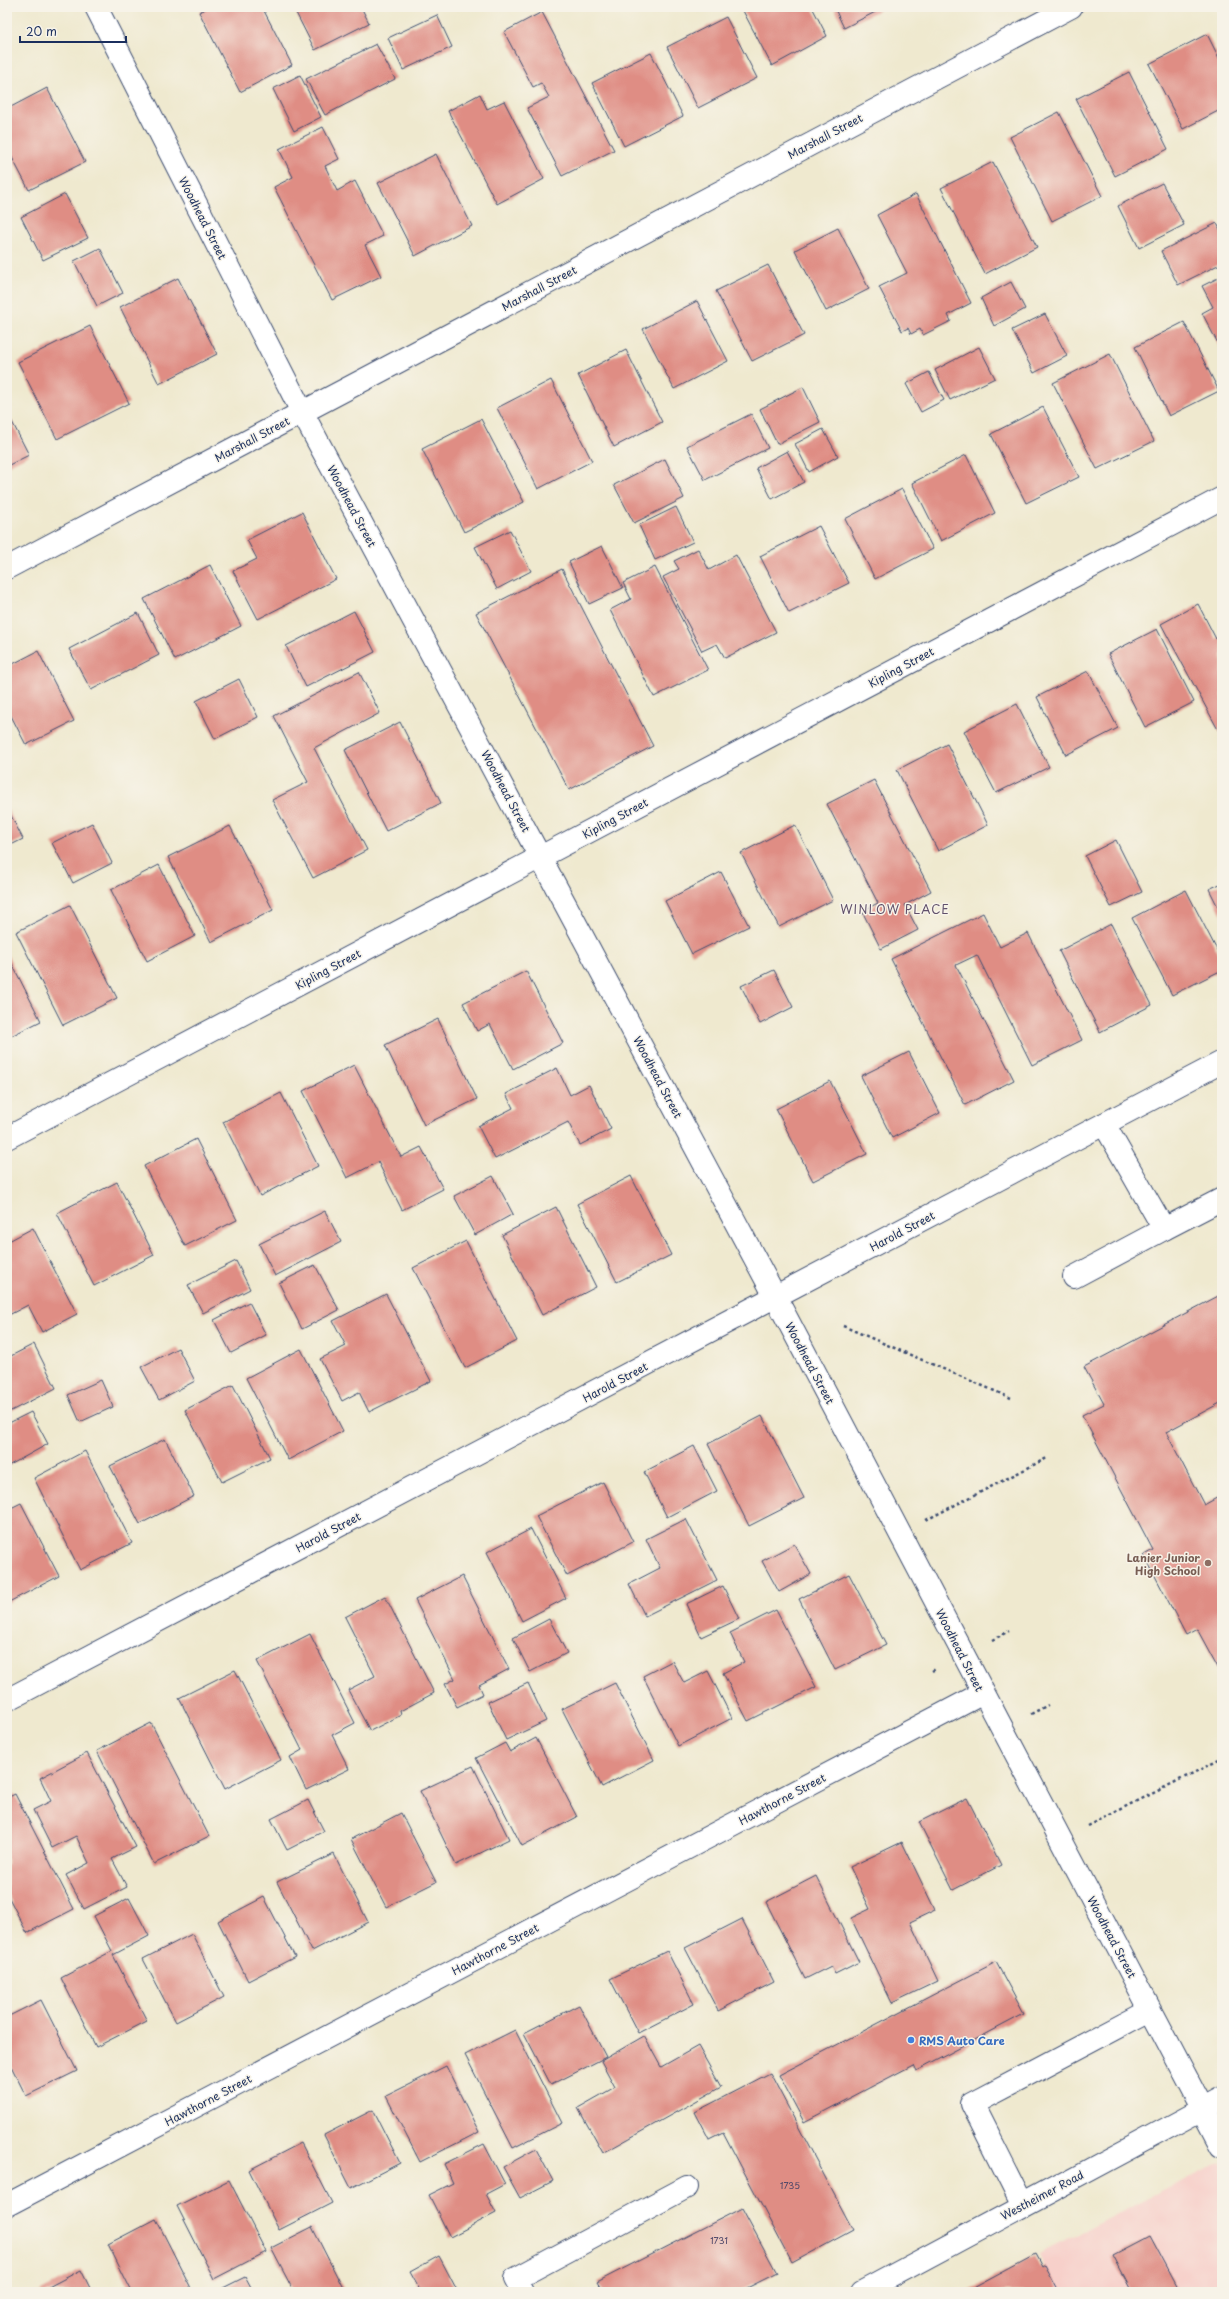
<svg xmlns="http://www.w3.org/2000/svg" width="1229" height="2299" viewBox="0 0 1229 2299" font-family="'Playpen Sans',sans-serif">
<style>
.built{fill:#f7d0ca}
.building{fill:#df8d84}
.lines{fill:none;stroke-linecap:round;stroke-linejoin:round}
.minor-casing{stroke:#3b4b6f;stroke-width:24}
.major-casing{stroke:#3b4b6f;stroke-width:24}
.path{stroke:#3b4b6f;stroke-width:2.5;stroke-dasharray:3 3;stroke-linecap:butt}
.minor{stroke:#fff;stroke-width:22}
.major{stroke:#fff;stroke-width:22}
.education-dot{fill:#8d6e63;stroke:#f7f3e8;stroke-width:1.5}
.shop-dot{fill:#3f7fe0;stroke:#f7f3e8;stroke-width:1.5}
.labels{text-anchor:middle;dominant-baseline:central;stroke-width:3;stroke-linejoin:round;paint-order:stroke}
.number-label{font-size:9px;fill:#4c4668}
.street-label{font-size:11px;fill:#1b2f5e;stroke:#f7f3e8}
.education-label{font-size:11px;font-weight:bold;fill:#785e54;stroke:#f7f3e8;text-anchor:end}
.shop-label{font-size:11px;font-weight:bold;fill:#366cbe;stroke:#f7f3e8;text-anchor:start}
.neighbourhood-label{font-size:12px;letter-spacing:1px;fill:#60506b;stroke:#f7f3e8}
</style>
<rect width="100%" height="100%" fill="#f7f3e8"/>
<filter id="ink" filterUnits="userSpaceOnUse"><feTurbulence type="fractalNoise" baseFrequency=".025" numOctaves="2"/><feDisplacementMap in="SourceGraphic" scale="8" xChannelSelector="R" yChannelSelector="G"/><feConvolveMatrix kernelMatrix="1 2 1 2 8 2 1 2 1" color-interpolation-filters="sRGB"/></filter>
<filter id="wash" filterUnits="userSpaceOnUse"><feTurbulence type="fractalNoise" baseFrequency=".012" numOctaves="4" result="noise"/><feDisplacementMap in="SourceGraphic" scale="16" xChannelSelector="R" yChannelSelector="G"/><feGaussianBlur stdDeviation="0.9" result="paint"/><feColorMatrix in="noise" values="0 0 0 0 0 0 0 0 0 0 0 0 0 0 0 0 0 1.4 0 .05"/><feComposite in="paint" operator="in"/></filter>
<g filter="url(#wash)">
<rect width="100%" height="100%" fill="#efe9cf"/>
<path class="built" d="M 1220,2162 L 1222,2166 L 1222,2292 L 1058,2292 L 1039,2254 Z"/>
<g id="blocks">
<g class="building">
<path d="M 209,7 L 262,7 L 292,65 L 240,92 L 199,12 Z"/>
<path d="M 293,7 L 361,7 L 369,23 L 315,50 Z"/>
<path d="M 741,7 L 812,7 L 827,36 L 772,66 Z"/>
<path d="M 834,7 L 885,7 L 844,28 Z"/>
<path d="M 542,12 L 614,150 L 562,176 L 527,108 L 549,97 L 541,83 L 533,87 L 504,32 Z"/>
<path d="M 437,15 L 452,47 L 403,70 L 388,38 Z"/>
<path d="M 726,17 L 757,78 L 698,108 L 667,47 Z"/>
<path d="M 1207,34 L 1222,64 L 1222,109 L 1183,129 L 1149,64 Z"/>
<path d="M 376,44 L 395,79 L 325,115 L 306,79 Z"/>
<path d="M 651,53 L 683,116 L 624,146 L 592,83 Z"/>
<path d="M 1129,72 L 1168,149 L 1115,176 L 1076,99 Z"/>
<path d="M 300,75 L 321,117 L 294,131 L 273,89 Z"/>
<path d="M 47,88 L 85,162 L 29,190 L 7,148 L 7,109 Z"/>
<path d="M 480,94 L 487,109 L 504,101 L 544,179 L 497,204 L 448,111 Z"/>
<path d="M 1059,112 L 1102,196 L 1052,221 L 1010,137 Z"/>
<path d="M 323,127 L 339,159 L 325,166 L 337,191 L 355,181 L 383,236 L 365,245 L 381,276 L 332,300 L 274,187 L 293,177 L 279,149 Z"/>
<path d="M 436,154 L 472,226 L 415,256 L 378,183 Z"/>
<path d="M 993,162 L 1037,247 L 985,274 L 941,188 Z"/>
<path d="M 1162,183 L 1184,225 L 1139,248 L 1118,206 Z"/>
<path d="M 65,194 L 88,238 L 43,260 L 21,217 Z"/>
<path d="M 916,194 L 971,303 L 948,315 L 951,321 L 923,335 L 920,329 L 911,334 L 908,328 L 902,331 L 879,287 L 907,273 L 877,215 Z"/>
<path d="M 1217,223 L 1222,234 L 1222,263 L 1178,285 L 1161,251 Z"/>
<path d="M 838,228 L 869,289 L 826,311 L 795,250 Z"/>
<path d="M 100,248 L 123,293 L 97,306 L 74,261 Z"/>
<path d="M 768,265 L 804,335 L 752,361 L 716,291 Z"/>
<path d="M 1222,276 L 1222,351 L 1202,313 L 1213,307 L 1202,286 Z"/>
<path d="M 178,278 L 217,354 L 159,384 L 120,307 Z"/>
<path d="M 1011,282 L 1025,309 L 994,326 L 981,298 Z"/>
<path d="M 697,301 L 728,361 L 674,389 L 643,329 Z"/>
<path d="M 1045,314 L 1067,356 L 1034,373 L 1012,330 Z"/>
<path d="M 1184,322 L 1219,391 L 1169,416 L 1135,347 Z"/>
<path d="M 90,326 L 129,403 L 57,439 L 18,362 Z"/>
<path d="M 979,347 L 995,378 L 950,400 L 935,370 Z"/>
<path d="M 626,350 L 662,422 L 614,447 L 578,375 Z"/>
<path d="M 1110,354 L 1154,441 L 1097,469 L 1053,383 Z"/>
<path d="M 929,372 L 944,400 L 921,412 L 906,384 Z"/>
<path d="M 551,380 L 592,461 L 538,489 L 497,408 Z"/>
<path d="M 803,387 L 820,422 L 777,444 L 760,409 Z"/>
<path d="M 1043,407 L 1079,477 L 1026,503 L 991,434 Z"/>
<path d="M 7,412 L 29,455 L 7,466 Z"/>
<path d="M 751,414 L 768,448 L 705,480 L 687,446 Z"/>
<path d="M 481,419 L 524,502 L 464,532 L 422,449 Z"/>
<path d="M 823,429 L 838,456 L 809,472 L 795,444 Z"/>
<path d="M 787,451 L 804,482 L 772,499 L 756,468 Z"/>
<path d="M 966,455 L 995,513 L 941,541 L 912,483 Z"/>
<path d="M 665,459 L 684,498 L 634,523 L 614,485 Z"/>
<path d="M 902,489 L 933,549 L 875,579 L 845,519 Z"/>
<path d="M 676,507 L 693,542 L 655,560 L 639,525 Z"/>
<path d="M 302,512 L 336,579 L 258,619 L 233,571 L 257,559 L 247,540 Z"/>
<path d="M 819,526 L 849,583 L 789,613 L 760,556 Z"/>
<path d="M 510,530 L 531,571 L 497,589 L 475,547 Z"/>
<path d="M 602,546 L 623,588 L 589,604 L 569,562 Z"/>
<path d="M 698,549 L 709,570 L 736,555 L 776,632 L 725,658 L 717,644 L 702,651 L 663,577 L 679,569 L 674,561 Z"/>
<path d="M 210,565 L 241,626 L 175,660 L 144,599 Z"/>
<path d="M 655,567 L 708,670 L 654,697 L 610,610 L 631,599 L 623,583 Z"/>
<path d="M 562,569 L 653,746 L 569,790 L 476,613 Z"/>
<path d="M 1198,604 L 1216,639 L 1222,636 L 1222,737 L 1161,624 Z"/>
<path d="M 354,611 L 375,652 L 306,687 L 286,646 Z"/>
<path d="M 138,613 L 159,655 L 91,690 L 69,649 Z"/>
<path d="M 1157,629 L 1194,702 L 1145,727 L 1108,654 Z"/>
<path d="M 38,651 L 74,721 L 26,745 L 7,708 L 7,667 Z"/>
<path d="M 1088,671 L 1118,728 L 1066,755 L 1037,697 Z"/>
<path d="M 359,672 L 380,713 L 314,748 L 367,850 L 313,878 L 272,800 L 308,782 L 274,716 Z"/>
<path d="M 239,679 L 258,717 L 215,739 L 196,701 Z"/>
<path d="M 1017,704 L 1049,767 L 996,793 L 964,731 Z"/>
<path d="M 400,722 L 441,803 L 386,831 L 345,750 Z"/>
<path d="M 947,744 L 988,825 L 938,851 L 897,770 Z"/>
<path d="M 874,780 L 931,891 L 905,905 L 918,930 L 881,949 L 862,911 L 878,903 L 827,804 Z"/>
<path d="M 7,808 L 23,839 L 7,847 Z"/>
<path d="M 92,823 L 112,863 L 73,883 L 52,843 Z"/>
<path d="M 795,825 L 833,900 L 779,927 L 741,853 Z"/>
<path d="M 230,826 L 273,910 L 211,942 L 168,857 Z"/>
<path d="M 1116,840 L 1142,892 L 1111,907 L 1085,856 Z"/>
<path d="M 159,865 L 195,936 L 147,961 L 111,890 Z"/>
<path d="M 721,872 L 749,926 L 692,954 L 665,901 Z"/>
<path d="M 1222,883 L 1222,915 L 1209,889 Z"/>
<path d="M 1186,890 L 1222,960 L 1222,970 L 1172,995 L 1132,918 Z"/>
<path d="M 70,905 L 117,998 L 63,1025 L 16,932 Z"/>
<path d="M 983,913 L 1000,947 L 1028,933 L 1082,1040 L 1032,1065 L 977,955 L 956,965 L 1014,1080 L 965,1105 L 891,959 Z"/>
<path d="M 1111,924 L 1152,1005 L 1100,1032 L 1059,951 Z"/>
<path d="M 7,954 L 41,1021 L 7,1038 Z"/>
<path d="M 774,970 L 793,1007 L 760,1024 L 741,986 Z"/>
<path d="M 526,971 L 563,1043 L 513,1069 L 490,1024 L 477,1031 L 463,1003 Z"/>
<path d="M 438,1019 L 477,1099 L 424,1125 L 385,1045 Z"/>
<path d="M 909,1052 L 940,1113 L 892,1138 L 861,1076 Z"/>
<path d="M 354,1065 L 401,1157 L 421,1147 L 443,1189 L 402,1210 L 378,1162 L 347,1178 L 303,1091 Z"/>
<path d="M 557,1068 L 570,1095 L 589,1085 L 611,1129 L 580,1145 L 568,1122 L 495,1159 L 478,1126 L 513,1108 L 506,1094 Z"/>
<path d="M 830,1081 L 867,1154 L 813,1181 L 776,1109 Z"/>
<path d="M 281,1093 L 318,1166 L 260,1196 L 223,1122 Z"/>
<path d="M 196,1139 L 237,1220 L 185,1246 L 144,1166 Z"/>
<path d="M 493,1176 L 513,1214 L 475,1235 L 454,1196 Z"/>
<path d="M 631,1176 L 671,1255 L 617,1282 L 577,1204 Z"/>
<path d="M 117,1182 L 154,1255 L 94,1286 L 57,1213 Z"/>
<path d="M 556,1207 L 596,1287 L 542,1315 L 502,1235 Z"/>
<path d="M 325,1211 L 341,1242 L 275,1276 L 259,1244 Z"/>
<path d="M 33,1228 L 77,1314 L 42,1332 L 28,1305 L 7,1316 L 7,1242 Z"/>
<path d="M 466,1241 L 517,1341 L 465,1368 L 413,1268 Z"/>
<path d="M 236,1261 L 250,1289 L 203,1313 L 188,1285 Z"/>
<path d="M 315,1265 L 339,1310 L 302,1329 L 279,1283 Z"/>
<path d="M 386,1294 L 431,1381 L 369,1412 L 359,1392 L 342,1401 L 320,1359 L 346,1346 L 333,1321 Z"/>
<path d="M 1222,1294 L 1222,1402 L 1166,1432 L 1204,1505 L 1222,1495 L 1222,1675 L 1197,1629 L 1186,1635 L 1144,1555 L 1153,1550 L 1082,1415 L 1104,1404 L 1084,1367 Z"/>
<path d="M 249,1302 L 266,1335 L 231,1353 L 214,1320 Z"/>
<path d="M 34,1344 L 56,1388 L 7,1413 L 7,1358 Z"/>
<path d="M 178,1348 L 195,1381 L 159,1400 L 141,1367 Z"/>
<path d="M 301,1349 L 343,1431 L 288,1460 L 246,1378 Z"/>
<path d="M 101,1380 L 113,1407 L 80,1422 L 68,1395 Z"/>
<path d="M 233,1385 L 270,1458 L 222,1482 L 185,1410 Z"/>
<path d="M 31,1412 L 48,1444 L 8,1466 L 7,1424 Z"/>
<path d="M 762,1416 L 804,1498 L 749,1526 L 708,1444 Z"/>
<path d="M 165,1439 L 194,1496 L 140,1524 L 110,1466 Z"/>
<path d="M 694,1446 L 717,1491 L 667,1517 L 644,1472 Z"/>
<path d="M 85,1451 L 132,1543 L 80,1570 L 34,1478 Z"/>
<path d="M 603,1482 L 633,1542 L 567,1576 L 536,1516 Z"/>
<path d="M 21,1503 L 59,1576 L 7,1603 L 7,1510 Z"/>
<path d="M 686,1519 L 717,1580 L 645,1616 L 629,1584 L 660,1568 L 646,1539 Z"/>
<path d="M 531,1529 L 566,1598 L 522,1621 L 487,1552 Z"/>
<path d="M 794,1544 L 811,1574 L 779,1592 L 762,1561 Z"/>
<path d="M 849,1574 L 886,1645 L 835,1670 L 799,1599 Z"/>
<path d="M 462,1576 L 509,1669 L 479,1685 L 483,1694 L 457,1707 L 445,1684 L 455,1679 L 415,1600 Z"/>
<path d="M 723,1586 L 739,1619 L 701,1637 L 686,1604 Z"/>
<path d="M 385,1596 L 434,1693 L 400,1711 L 401,1715 L 370,1731 L 348,1690 L 375,1676 L 345,1617 Z"/>
<path d="M 776,1610 L 816,1687 L 748,1721 L 723,1673 L 744,1662 L 730,1633 Z"/>
<path d="M 549,1619 L 567,1653 L 530,1672 L 513,1638 Z"/>
<path d="M 310,1634 L 355,1723 L 332,1735 L 349,1769 L 306,1790 L 290,1757 L 302,1750 L 257,1661 Z"/>
<path d="M 672,1661 L 684,1683 L 708,1671 L 732,1718 L 678,1746 L 643,1676 Z"/>
<path d="M 235,1670 L 281,1760 L 225,1789 L 179,1698 Z"/>
<path d="M 528,1683 L 546,1721 L 506,1740 L 488,1702 Z"/>
<path d="M 615,1683 L 654,1760 L 602,1787 L 562,1709 Z"/>
<path d="M 151,1723 L 209,1836 L 154,1864 L 97,1751 Z"/>
<path d="M 536,1738 L 577,1817 L 522,1846 L 476,1758 L 505,1743 L 510,1752 Z"/>
<path d="M 87,1753 L 136,1847 L 112,1859 L 127,1887 L 84,1909 L 66,1875 L 89,1863 L 76,1836 L 52,1848 L 33,1810 L 51,1801 L 40,1778 Z"/>
<path d="M 473,1766 L 509,1839 L 456,1865 L 420,1791 Z"/>
<path d="M 15,1794 L 74,1909 L 27,1933 L 7,1894 L 7,1798 Z"/>
<path d="M 967,1798 L 1001,1865 L 953,1890 L 919,1822 Z"/>
<path d="M 308,1800 L 324,1831 L 287,1850 L 271,1819 Z"/>
<path d="M 401,1813 L 436,1882 L 386,1907 L 351,1839 Z"/>
<path d="M 902,1842 L 935,1910 L 910,1922 L 938,1981 L 892,2003 L 851,1918 L 870,1909 L 850,1867 Z"/>
<path d="M 334,1854 L 368,1922 L 312,1951 L 277,1882 Z"/>
<path d="M 816,1876 L 859,1962 L 835,1974 L 831,1966 L 805,1979 L 766,1902 Z"/>
<path d="M 264,1897 L 295,1957 L 248,1981 L 218,1921 Z"/>
<path d="M 129,1898 L 149,1936 L 113,1955 L 147,2021 L 96,2047 L 61,1978 L 112,1951 L 94,1916 Z"/>
<path d="M 742,1919 L 774,1982 L 718,2011 L 685,1948 Z"/>
<path d="M 192,1934 L 224,1997 L 176,2022 L 143,1959 Z"/>
<path d="M 667,1951 L 694,2004 L 638,2033 L 610,1979 Z"/>
<path d="M 996,1962 L 1024,2014 L 916,2071 L 913,2065 L 804,2122 L 779,2075 Z"/>
<path d="M 41,2000 L 77,2071 L 26,2096 L 7,2058 L 7,2017 Z"/>
<path d="M 579,2005 L 606,2057 L 551,2085 L 524,2033 Z"/>
<path d="M 515,2030 L 562,2123 L 513,2148 L 465,2055 Z"/>
<path d="M 644,2036 L 661,2067 L 698,2046 L 721,2087 L 603,2153 L 578,2108 L 615,2087 L 601,2061 Z"/>
<path d="M 446,2066 L 479,2132 L 420,2162 L 386,2096 Z"/>
<path d="M 770,2073 L 853,2230 L 792,2263 L 723,2132 L 709,2139 L 695,2112 Z"/>
<path d="M 373,2110 L 400,2163 L 351,2188 L 324,2135 Z"/>
<path d="M 301,2143 L 332,2203 L 279,2230 L 249,2170 Z"/>
<path d="M 484,2144 L 505,2184 L 486,2194 L 496,2213 L 450,2237 L 429,2195 L 453,2183 L 444,2164 Z"/>
<path d="M 536,2149 L 553,2181 L 520,2198 L 503,2167 Z"/>
<path d="M 229,2180 L 266,2252 L 214,2279 L 177,2206 Z"/>
<path d="M 742,2208 L 777,2273 L 739,2292 L 603,2292 L 597,2282 Z"/>
<path d="M 156,2219 L 193,2292 L 132,2292 L 108,2244 Z"/>
<path d="M 312,2227 L 345,2292 L 294,2292 L 271,2248 Z"/>
<path d="M 1150,2236 L 1180,2292 L 1131,2292 L 1112,2256 Z"/>
<path d="M 1035,2255 L 1042,2268 L 1045,2266 L 1059,2292 L 966,2292 Z"/>
<path d="M 439,2256 L 458,2292 L 421,2292 L 410,2272 Z"/>
<path d="M 81,2270 L 92,2292 L 39,2292 Z"/>
<path d="M 245,2277 L 253,2292 L 215,2292 Z"/>
</g>
</g>
</g>
<g filter="url(#ink)">
<use href="#blocks" fill-opacity="0" stroke="#3b4b6f" stroke-width="1"/>
<g class="lines">
<g class="minor-casing">
<g id="minor">
<path d="M 96,7 L 302,412 L 776,1298 L 1222,2146"/>
<path d="M 7,568 L 1071,7"/>
<path d="M 7,1138 L 1222,498"/>
<path d="M 1164,1229 L 1222,1199"/>
<path d="M 1074,1277 L 1164,1229 L 1104,1124"/>
<path d="M 7,1700 L 1222,1062"/>
<path d="M 7,2205 L 983,1693"/>
<path d="M 1023,2205 L 972,2104 L 1150,2010"/>
<path d="M 522,2292 L 515,2279 L 687,2187"/>
</g>
</g>
<g class="major-casing">
<path id="major" d="M 862,2292 L 1222,2099"/>
</g>
<g class="path">
<path d="M 843,1326 L 1011,1398"/>
<path d="M 926,1520 L 1047,1458"/>
<path d="M 992,1640 L 1009,1631"/>
<path d="M 932,1671 L 937,1668"/>
<path d="M 1031,1714 L 1048,1705"/>
<path d="M 1088,1826 L 1219,1760"/>
</g>
<use href="#minor" class="minor"/>
<use href="#major" class="major"/>
</g>
</g>
<circle class="education-dot" cx="1208" cy="1563" r="4"/>
<circle class="shop-dot" cx="911" cy="2040" r="4"/>
<g class="labels">
<g class="number-label">
<text x="790" y="2185">1735</text>
<text x="719" y="2240">1731</text>
</g>
<g class="street-label">
<text transform="translate(825 136) rotate(-28)">Marshall Street</text>
<text transform="translate(203 218) rotate(63)">Woodhead Street</text>
<text transform="translate(539 288) rotate(-28)">Marshall Street</text>
<text transform="translate(252 439) rotate(-28)">Marshall Street</text>
<text transform="translate(352 506) rotate(62)">Woodhead Street</text>
<text transform="translate(901 667) rotate(-28)">Kipling Street</text>
<text transform="translate(506 791) rotate(62)">Woodhead Street</text>
<text transform="translate(615 818) rotate(-28)">Kipling Street</text>
<text transform="translate(328 969) rotate(-28)">Kipling Street</text>
<text transform="translate(658 1077) rotate(62)">Woodhead Street</text>
<text transform="translate(902 1231) rotate(-28)">Harold Street</text>
<text transform="translate(810 1363) rotate(62)">Woodhead Street</text>
<text transform="translate(615 1382) rotate(-28)">Harold Street</text>
<text transform="translate(328 1532) rotate(-28)">Harold Street</text>
<text transform="translate(960 1650) rotate(63)">Woodhead Street</text>
<text transform="translate(782 1799) rotate(-28)">Hawthorne Street</text>
<text transform="translate(1112 1937) rotate(62)">Woodhead Street</text>
<text transform="translate(495 1949) rotate(-28)">Hawthorne Street</text>
<text transform="translate(208 2100) rotate(-28)">Hawthorne Street</text>
<text transform="translate(1042 2195) rotate(-28)">Westheimer Road</text>
</g>
<g class="education-label">
<text x="1200" y="1557">Lanier Junior<tspan x="1200" dy="13">High School</tspan></text>
</g>
<g class="shop-label">
<text x="919" y="2040">RMS Auto Care</text>
</g>
<g class="neighbourhood-label">
<text x="895" y="909">WINLOW PLACE</text>
</g>
</g>
<rect width="1229" height="2299" fill="none" stroke="#f7f3e8" stroke-width="24"/>
<path d="M20 36v6h106v-6" fill="none" stroke="#1b2f5e" stroke-width="2"/>
<text x="26" y="36" font-size="12" fill="#1b2f5e" stroke="#f7f3e8" stroke-width="3" paint-order="stroke">20 m</text>
</svg>
